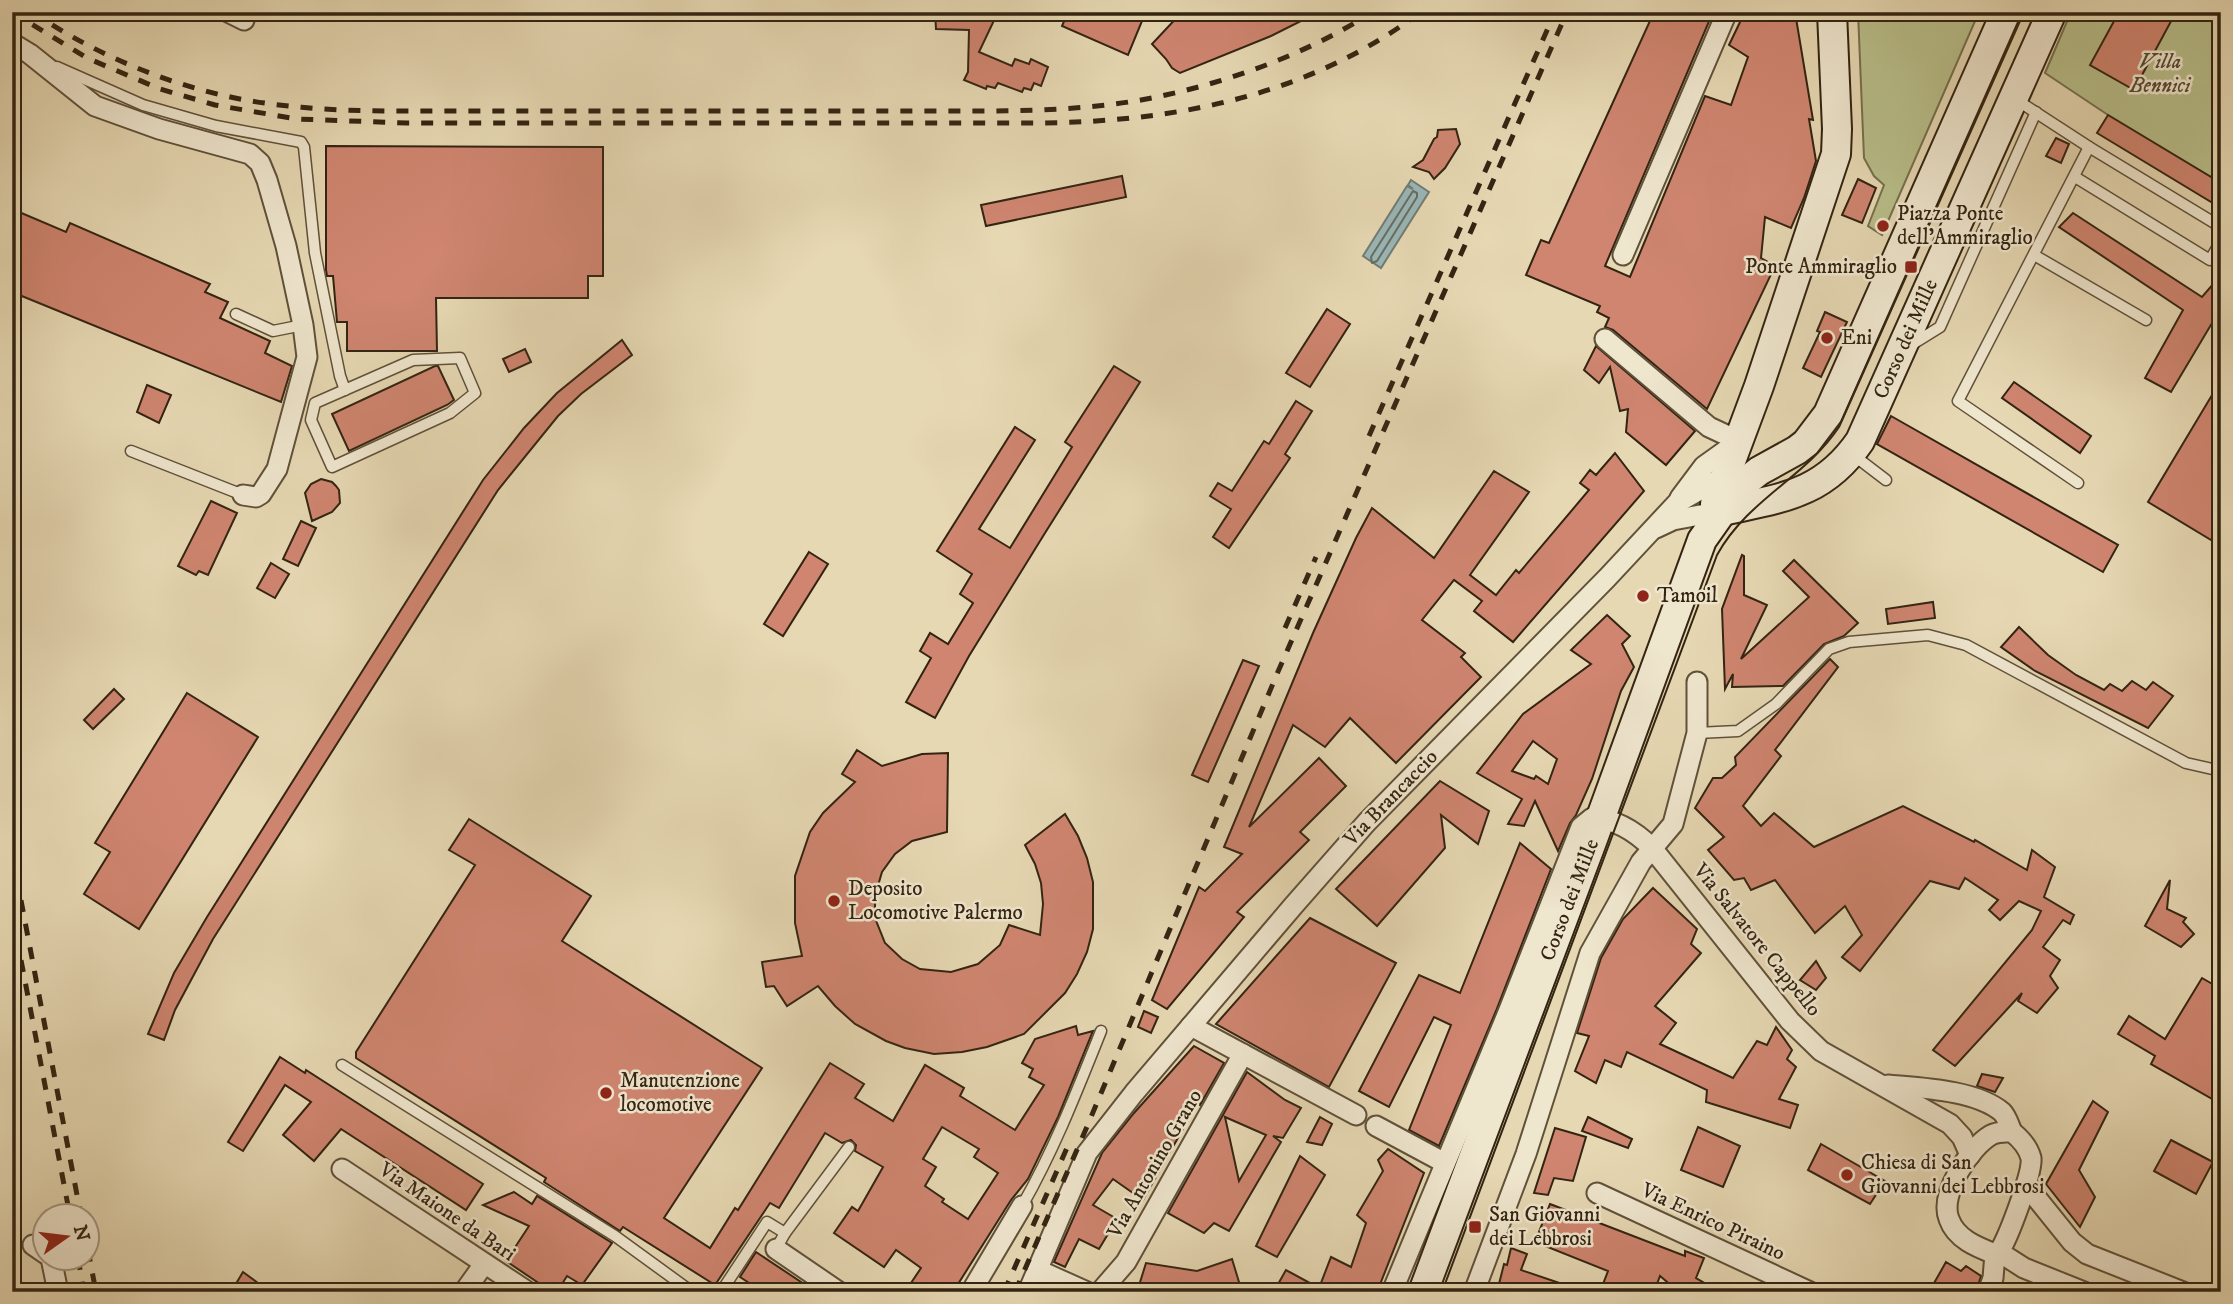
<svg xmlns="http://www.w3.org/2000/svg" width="2233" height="1304" viewBox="0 0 2233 1304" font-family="'IM FELL DW Pica',serif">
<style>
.green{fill:#b8be8a;stroke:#76714e;stroke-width:2}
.water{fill:#9ab7b7;stroke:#717c75;stroke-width:2}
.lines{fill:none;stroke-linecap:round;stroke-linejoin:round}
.shore{stroke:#666e64;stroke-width:2}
.building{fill:#cf8570;stroke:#332412;stroke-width:2;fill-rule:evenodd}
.lane-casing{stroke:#60513a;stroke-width:13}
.street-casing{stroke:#60513a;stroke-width:23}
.secondary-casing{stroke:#332412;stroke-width:32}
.lane{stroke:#efe6ce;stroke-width:10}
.street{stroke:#efe6ce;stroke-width:19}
.secondary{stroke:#efe6ce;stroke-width:28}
.tram{stroke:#332412;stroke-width:2}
.rail{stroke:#332412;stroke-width:5;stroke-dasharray:12 12;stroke-linecap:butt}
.poi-dot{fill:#8f2418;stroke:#efe6ce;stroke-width:2.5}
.labels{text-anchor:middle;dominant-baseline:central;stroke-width:5;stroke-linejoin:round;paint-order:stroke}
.park-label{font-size:21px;font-style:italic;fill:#544a30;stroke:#efe6ce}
.poi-label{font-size:21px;fill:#332412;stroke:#efe6ce;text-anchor:start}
.street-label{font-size:21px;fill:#332412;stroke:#efe6ce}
</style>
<rect width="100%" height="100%" fill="#e6d8b3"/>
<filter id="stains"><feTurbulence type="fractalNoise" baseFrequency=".00286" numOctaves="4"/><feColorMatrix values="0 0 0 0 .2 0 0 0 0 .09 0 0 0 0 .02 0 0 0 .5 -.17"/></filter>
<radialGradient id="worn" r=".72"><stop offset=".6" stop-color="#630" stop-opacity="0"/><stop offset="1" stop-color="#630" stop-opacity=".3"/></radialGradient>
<g class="green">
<path d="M 1858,12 L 1979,12 L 1882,235 L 1868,226 L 1884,185 L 1874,176 L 1864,158 Z"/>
<path d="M 2071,12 L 2221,12 L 2221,183 L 2108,115 L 2045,73 Z"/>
</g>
<path class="water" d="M 1411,180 L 1429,192 L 1381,268 L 1363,256 L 1407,186 L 1413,189 L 1408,185 Z"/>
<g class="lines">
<path class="shore" d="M 1413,191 L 1417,193 L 1417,197 L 1377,261 L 1372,263 L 1371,257 Z"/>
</g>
<g class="building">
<path d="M 935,12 L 998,12 L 979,52 L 1012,66 L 1015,59 L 1029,64 L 1031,59 L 1048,67 L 1041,86 L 1034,83 L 1031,90 L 1024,88 L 1022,92 L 998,83 L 995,88 L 987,86 L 986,89 L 964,80 L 968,72 L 969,30 L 936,29 Z"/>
<path d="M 1068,12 L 1122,12 L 1142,21 L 1128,55 L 1062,26 Z"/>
<path d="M 1182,12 L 1263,12 L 1268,21 L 1290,12 L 1315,14 L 1271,36 L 1180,73 L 1172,68 L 1166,59 L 1152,44 Z"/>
<path d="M 1654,12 L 1713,12 L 1605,266 L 1630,277 L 1705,96 L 1731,105 L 1748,57 L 1729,45 L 1742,18 L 1771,12 L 1795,12 L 1813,120 L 1809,119 L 1816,161 L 1804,198 L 1791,228 L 1765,217 L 1761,258 L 1775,266 L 1707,409 L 1613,330 L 1605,327 L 1609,318 L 1597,312 L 1600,306 L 1526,275 L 1541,240 L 1549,243 Z"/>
<path d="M 2119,12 L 2176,12 L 2134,90 L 2090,65 Z"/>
<path d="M 2108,115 L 2221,183 L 2221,208 L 2097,133 Z"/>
<path d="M 1456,129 L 1460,144 L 1445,168 L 1434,179 L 1429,172 L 1413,167 L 1423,160 L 1434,139 L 1437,137 L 1438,130 Z"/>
<path d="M 2056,138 L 2069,144 L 2061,163 L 2046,156 Z"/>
<path d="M 326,146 L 603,147 L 603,276 L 588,276 L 588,298 L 436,298 L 437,351 L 347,351 L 347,322 L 337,322 L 333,276 L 327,276 L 326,270 Z"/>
<path d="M 1122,176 L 1126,197 L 986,226 L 981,205 Z"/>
<path d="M 1858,179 L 1876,188 L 1862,223 L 1842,215 Z"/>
<path d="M 12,209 L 66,232 L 70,223 L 210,284 L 205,292 L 228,302 L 220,318 L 270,341 L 265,353 L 292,366 L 281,402 L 12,292 Z"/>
<path d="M 2073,213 L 2202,297 L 2221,275 L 2221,308 L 2171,392 L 2145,378 L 2183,310 L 2059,227 Z"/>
<path d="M 1327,309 L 1350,324 L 1310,387 L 1286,373 Z"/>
<path d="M 1825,312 L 1847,322 L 1821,377 L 1803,368 L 1820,332 L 1817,331 Z"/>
<path d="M 622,340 L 632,355 L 581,394 L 558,416 L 498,490 L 213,939 L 175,1010 L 164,1040 L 148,1034 L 174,973 L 207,917 L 483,480 L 524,428 L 557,393 Z"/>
<path d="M 1596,346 L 1695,431 L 1666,465 L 1626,432 L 1628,409 L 1620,411 L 1610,367 L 1599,383 L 1584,370 Z"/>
<path d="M 525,349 L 531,362 L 509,372 L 503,359 Z"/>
<path d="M 435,366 L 438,366 L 454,400 L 447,405 L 349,451 L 332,414 Z"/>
<path d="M 1114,366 L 1140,382 L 1045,533 L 969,656 L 935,718 L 906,702 L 931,658 L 920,651 L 930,633 L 948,644 L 973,603 L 960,594 L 972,574 L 937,551 L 1015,427 L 1035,440 L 979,529 L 1010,548 L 1072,447 L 1065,442 Z"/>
<path d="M 2221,380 L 2221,546 L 2148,502 Z"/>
<path d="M 2014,382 L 2091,436 L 2080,453 L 2002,398 Z"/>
<path d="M 147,385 L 171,395 L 159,423 L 137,412 Z"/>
<path d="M 1296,401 L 1312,411 L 1285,454 L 1290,458 L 1229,548 L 1213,537 L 1231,509 L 1210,496 L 1218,483 L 1232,491 L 1264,441 L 1269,444 Z"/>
<path d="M 1891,416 L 2118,545 L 2103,572 L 1877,444 Z"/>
<path d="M 1615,453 L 1644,491 L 1513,642 L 1474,611 L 1482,601 L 1454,580 L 1422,620 L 1465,653 L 1461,657 L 1481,677 L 1396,763 L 1350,718 L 1325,747 L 1293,725 L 1249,827 L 1319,758 L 1346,786 L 1300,832 L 1309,840 L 1237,912 L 1244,917 L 1167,1009 L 1152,1000 L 1199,887 L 1205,891 L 1242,854 L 1224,847 L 1313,633 L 1356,538 L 1372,508 L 1434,558 L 1494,471 L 1529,492 L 1470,575 L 1496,595 L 1516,570 L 1519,573 L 1589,490 L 1580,483 L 1590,470 L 1596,475 Z"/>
<path d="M 321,479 L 332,482 L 336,486 L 339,490 L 340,503 L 332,512 L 312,521 L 305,493 L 311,484 Z"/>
<path d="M 211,501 L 237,513 L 208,575 L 199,571 L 196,575 L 178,566 Z"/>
<path d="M 301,521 L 316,528 L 298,566 L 283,559 Z"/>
<path d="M 809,552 L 828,564 L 783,636 L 764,624 Z"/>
<path d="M 1742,555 L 1744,556 L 1744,595 L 1767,605 L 1741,659 L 1809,597 L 1783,571 L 1794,560 L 1858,623 L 1844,636 L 1824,644 L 1783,686 L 1732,687 L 1733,674 L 1725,689 L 1722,609 Z"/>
<path d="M 271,563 L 289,574 L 275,598 L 257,588 Z"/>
<path d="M 1933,602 L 1935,618 L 1888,624 L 1886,609 Z"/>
<path d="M 1607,615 L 1630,636 L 1622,644 L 1634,667 L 1621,691 L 1592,779 L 1576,815 L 1570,823 L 1558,851 L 1535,801 L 1524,826 L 1508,824 L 1522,799 L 1477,773 L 1523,714 L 1591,664 L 1571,650 ZM 1533,741 L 1557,759 L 1548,784 L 1536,776 L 1534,779 L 1512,771 Z"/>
<path d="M 2019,627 L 2048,655 L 2076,675 L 2104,690 L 2110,684 L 2122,691 L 2132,681 L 2146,690 L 2153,682 L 2173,696 L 2148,728 L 2035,671 L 2001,647 Z"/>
<path d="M 1830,659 L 1838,667 L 1775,750 L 1781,756 L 1743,806 L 1761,826 L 1774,813 L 1814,847 L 1903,806 L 1974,842 L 1975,840 L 2027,870 L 2032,850 L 2055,867 L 2044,897 L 2074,915 L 2070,924 L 2063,920 L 2043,947 L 2060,960 L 2050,976 L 2058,988 L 2037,1013 L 2018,1001 L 2022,993 L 1955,1066 L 1933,1050 L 2032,930 L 2041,911 L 2019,901 L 2000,920 L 1989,910 L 1998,900 L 1965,878 L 1959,889 L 1930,881 L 1860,971 L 1842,957 L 1862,935 L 1845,906 L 1815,933 L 1775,880 L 1751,890 L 1744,878 L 1734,880 L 1708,850 L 1724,837 L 1695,808 L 1713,778 L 1722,778 L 1736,765 L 1735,757 Z"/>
<path d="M 1243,660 L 1259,666 L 1208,782 L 1192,775 Z"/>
<path d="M 114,689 L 124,699 L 93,729 L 84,720 Z"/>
<path d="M 187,693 L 258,737 L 139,929 L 84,894 L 110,852 L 95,843 Z"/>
<path d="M 857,750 L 882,766 L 922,754 L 948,753 L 947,832 L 912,841 L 895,854 L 882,872 L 875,896 L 875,918 L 885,943 L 902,959 L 920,969 L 951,972 L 978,964 L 1000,945 L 1009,925 L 1040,935 L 1043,904 L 1041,883 L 1035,864 L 1025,845 L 1065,814 L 1078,836 L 1087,858 L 1093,882 L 1093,929 L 1087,952 L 1077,974 L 1065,993 L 1024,1034 L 987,1047 L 962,1052 L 934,1054 L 905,1048 L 886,1041 L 855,1024 L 835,1006 L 818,986 L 787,1006 L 774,986 L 766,987 L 762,962 L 802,956 L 795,923 L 795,876 L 810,832 L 823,813 L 855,782 L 842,774 Z"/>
<path d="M 1440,781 L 1489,811 L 1478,844 L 1441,815 L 1445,848 L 1377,926 L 1336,889 Z"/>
<path d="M 469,819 L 591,896 L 562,941 L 762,1068 L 664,1218 L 710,1248 L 735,1208 L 738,1210 L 830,1063 L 864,1084 L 855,1098 L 893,1121 L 925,1065 L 964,1088 L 960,1096 L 1015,1130 L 1044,1085 L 1029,1077 L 1033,1069 L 1022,1063 L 1035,1039 L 1076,1026 L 1078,1035 L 1093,1031 L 1058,1117 L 1028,1179 L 1011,1200 L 953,1292 L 905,1292 L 921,1268 L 896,1250 L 884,1267 L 834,1233 L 852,1207 L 858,1211 L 883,1167 L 855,1151 L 856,1145 L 851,1140 L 842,1143 L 825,1133 L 779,1208 L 770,1203 L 715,1285 L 623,1227 L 620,1231 L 544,1182 L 546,1178 L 356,1058 L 356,1052 L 475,865 L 449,850 ZM 942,1127 L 979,1149 L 974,1157 L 998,1173 L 968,1219 L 942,1202 L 944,1199 L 925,1186 L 936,1167 L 923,1159 Z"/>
<path d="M 1520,843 L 1551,869 L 1496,1011 L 1439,1146 L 1409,1130 L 1451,1025 L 1434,1017 L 1389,1107 L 1359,1091 L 1419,975 L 1460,993 Z"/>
<path d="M 2170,880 L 2167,909 L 2186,918 L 2183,922 L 2194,934 L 2181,947 L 2145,926 Z"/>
<path d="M 1653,888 L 1697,929 L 1691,944 L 1701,953 L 1655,1006 L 1676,1023 L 1660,1044 L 1733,1078 L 1757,1041 L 1767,1045 L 1776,1027 L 1792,1050 L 1787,1059 L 1796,1067 L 1779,1099 L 1798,1105 L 1790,1128 L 1706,1102 L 1707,1090 L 1627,1052 L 1621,1067 L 1605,1060 L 1596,1083 L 1575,1071 L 1589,1036 L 1577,1033 L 1601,958 L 1623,919 Z"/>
<path d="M 1310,918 L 1396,963 L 1329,1087 L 1216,1024 Z"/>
<path d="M 1816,961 L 1826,978 L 1816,990 L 1800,980 Z"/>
<path d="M 2202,978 L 2221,989 L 2221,1104 L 2151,1064 L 2155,1056 L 2118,1034 L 2129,1016 L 2165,1039 Z"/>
<path d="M 1144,1011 L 1158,1017 L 1151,1033 L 1138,1027 Z"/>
<path d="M 1194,1046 L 1224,1063 L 1200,1105 L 1197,1104 L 1143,1200 L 1113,1179 L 1093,1205 L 1117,1219 L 1099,1249 L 1079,1239 L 1065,1267 L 1054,1262 L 1102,1153 L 1134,1113 Z"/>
<path d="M 280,1057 L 305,1073 L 306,1070 L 483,1184 L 466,1210 L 341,1129 L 314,1161 L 283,1135 L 311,1102 L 285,1085 L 243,1151 L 228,1142 Z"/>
<path d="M 1247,1072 L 1285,1100 L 1301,1108 L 1283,1138 L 1273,1136 L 1281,1142 L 1229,1231 L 1214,1223 L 1204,1233 L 1168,1213 ZM 1225,1117 L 1266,1135 L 1239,1181 Z"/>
<path d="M 1982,1074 L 2003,1078 L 1995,1092 L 1977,1086 Z"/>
<path d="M 2093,1101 L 2108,1112 L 2079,1170 L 2095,1197 L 2080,1227 L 2046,1184 Z"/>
<path d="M 1320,1117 L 1332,1124 L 1322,1145 L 1307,1142 Z"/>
<path d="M 1588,1117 L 1632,1139 L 1628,1148 L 1582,1131 Z"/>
<path d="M 1698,1127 L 1740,1146 L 1723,1187 L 1681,1170 Z"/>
<path d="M 1555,1128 L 1586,1137 L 1573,1181 L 1554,1178 L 1548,1195 L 1534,1193 Z"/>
<path d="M 2171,1140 L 2213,1162 L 2196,1194 L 2154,1171 Z"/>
<path d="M 1821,1144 L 1885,1181 L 1870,1204 L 1808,1170 Z"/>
<path d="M 1388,1149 L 1424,1173 L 1377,1292 L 1287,1292 L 1277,1286 L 1286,1270 L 1319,1288 L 1331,1257 L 1351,1267 L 1366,1223 L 1357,1215 L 1383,1171 L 1378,1160 Z"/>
<path d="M 1300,1156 L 1325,1175 L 1277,1257 L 1256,1246 Z"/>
<path d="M 514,1192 L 532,1204 L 537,1196 L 612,1243 L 582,1285 L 567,1276 L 557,1292 L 552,1292 L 506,1261 L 529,1226 L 483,1205 Z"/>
<path d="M 1550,1204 L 1685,1256 L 1685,1251 L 1704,1258 L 1696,1278 L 1720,1292 L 1679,1292 L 1660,1276 L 1654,1292 L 1600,1292 L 1608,1271 L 1535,1242 Z"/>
<path d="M 1511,1248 L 1527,1254 L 1521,1270 L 1577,1289 L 1576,1292 L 1497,1292 L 1504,1264 L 1507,1265 Z"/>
<path d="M 756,1252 L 816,1292 L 763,1292 L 740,1277 Z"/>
<path d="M 1232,1259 L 1242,1292 L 1137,1292 L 1146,1263 L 1197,1271 Z"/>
<path d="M 1946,1262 L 1961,1271 L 1966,1266 L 1981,1276 L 1976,1292 L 1929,1292 Z"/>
<path d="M 243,1272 L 258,1283 L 271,1292 L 231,1292 Z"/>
</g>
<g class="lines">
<g class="lane-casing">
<g id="lane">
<path d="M 57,67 L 143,105 L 216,126 L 301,142 L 304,147 L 315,253 L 340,376 L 345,390"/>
<path d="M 2015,99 L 2089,147 L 2221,227"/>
<path d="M 2075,177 L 2210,260 L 2221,241"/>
<path d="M 2034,255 L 2146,320"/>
<path d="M 236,314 L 273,331 L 303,325"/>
<path d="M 1911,345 L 1940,327 L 2036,112"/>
<path d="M 460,358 L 475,393 L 450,413 L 332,467 L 311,420 L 315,403 L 413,360 Z"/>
<path d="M 131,451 L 243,495"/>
<path d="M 1852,454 L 1886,480"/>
<path d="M 2078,483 L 1958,401 L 2089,147"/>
<path d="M 1697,733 L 1738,731 L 1776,704 L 1829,649 L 1849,642 L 1928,635 L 1966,645 L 2186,763 L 2221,771"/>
<path d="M 342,1065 L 615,1236 L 692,1292"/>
<path d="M 1022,1206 C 1054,1150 1077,1091 1101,1031"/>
<path d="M 776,1249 L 785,1233 L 849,1147"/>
<path d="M 721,1292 L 767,1222 L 785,1233"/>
</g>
</g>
<g class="street-casing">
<g id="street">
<path d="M 228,12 L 244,20"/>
<path d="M 12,43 L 30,54 L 95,106 L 159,129 L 250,154 L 260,163 L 267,180 L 286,246 L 303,325 L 307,357 L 277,469 L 261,494 L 256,497 L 243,495"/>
<path d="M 1623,255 L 1727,12"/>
<path d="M 1605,339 L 1709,427 L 1739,441"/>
<path d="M 1680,498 L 1704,466 L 1739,441"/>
<path d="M 1656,528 L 1673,520 L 1722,511"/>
<path d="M 1191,1026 L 1356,1115"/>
<path d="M 1888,1085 C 1921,1088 1976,1090 2002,1112 C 2007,1117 2009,1125 2012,1132"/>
<path d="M 1376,1126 L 1445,1163"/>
<path d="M 342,1169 L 528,1292"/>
<path d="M 2026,1185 L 2072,1242 L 2087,1254 L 2183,1292"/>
<path d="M 1597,1193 L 1810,1292"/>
<path d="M 33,1245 L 46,1254"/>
<path d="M 776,1249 L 839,1292"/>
<path d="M 1999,1252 C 2008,1238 2033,1173 2031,1158 C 2028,1147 2021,1139 2012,1132 C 2005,1132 1998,1131 1991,1135 C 1970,1147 1939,1194 1949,1219 C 1956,1239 1977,1247 1995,1254 L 1999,1252 L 2024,1268 L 2084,1292"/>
<path d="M 51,1258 L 58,1292"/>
<path d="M 1038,1270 L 1087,1292"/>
<path d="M 464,1292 L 484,1264"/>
<path d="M 971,1292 L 1022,1206"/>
<path d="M 1028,1292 L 1087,1153 L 1134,1093 L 1294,905 L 1367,822 L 1607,578 L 1677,503 L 1726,475"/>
<path d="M 1100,1292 L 1126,1262 L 1243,1054"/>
<path d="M 1392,1292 L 1509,1010 L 1581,827 L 1592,818 C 1615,819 1636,832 1652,848 L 1790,1021 L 1821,1051 L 1950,1124 L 1962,1137 L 1970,1155"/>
<path d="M 1474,1292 L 1526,1154 L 1590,953 L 1641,862 L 1673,824 L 1697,733 L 1697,682"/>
<path d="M 1988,1292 L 1993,1278 L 1995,1254"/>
</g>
</g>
<g class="secondary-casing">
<g id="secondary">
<path d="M 1715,504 L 1759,386 L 1836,154 L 1837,129 L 1832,12"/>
<path d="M 1722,511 C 1781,498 1823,495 1860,441 L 2052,12"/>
<path d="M 1423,1292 L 1593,839 L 1702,540 L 1740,486 L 1759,471 L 1797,450 L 1806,443 L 1828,414 L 2006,12"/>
</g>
</g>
<use href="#lane" class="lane"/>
<use href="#street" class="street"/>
<use href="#secondary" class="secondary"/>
<path class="tram" d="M 1442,1292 L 1717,555 C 1748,499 1805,478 1839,427 L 2024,12"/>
<g class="rail">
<path d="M 12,12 L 87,58 L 160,89 L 215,105 L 297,119 L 407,123 L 1044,123 C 1180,121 1309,95 1421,12"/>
<path d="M 32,12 C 93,53 163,83 235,98 C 310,113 386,111 463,111 C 541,111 620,111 698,111 C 777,111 855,111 934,111 C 1003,111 1073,112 1141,100 C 1222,85 1303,56 1373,12"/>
<path d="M 1369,436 L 1555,12"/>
<path d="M 1285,628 L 1316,557"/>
<path d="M 12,853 L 81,1216"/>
<path d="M 12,913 L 70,1216"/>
<path d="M 88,1250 L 96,1292"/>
<path d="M 78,1258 L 84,1292"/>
<path d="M 1004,1292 L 1070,1141"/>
<path d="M 1015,1292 L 1086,1129 L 1277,674 L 1567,12"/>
</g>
</g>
<g class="poi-dot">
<circle cx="1883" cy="226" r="7"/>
<rect x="1904" y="260" width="14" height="14" rx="3.5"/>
<circle cx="1827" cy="338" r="7"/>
<circle cx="1643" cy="596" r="7"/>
<circle cx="834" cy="901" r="7"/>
<circle cx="606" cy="1093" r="7"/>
<circle cx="1847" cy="1175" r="7"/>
<rect x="1468" y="1220" width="14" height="14" rx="3.5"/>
</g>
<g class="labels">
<g class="park-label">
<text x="2160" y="62">Villa<tspan x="2160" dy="24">Bennici</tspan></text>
</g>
<g class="poi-label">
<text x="1897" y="214">Piazza Ponte<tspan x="1897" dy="24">dell'Ammiraglio</tspan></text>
<text x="1897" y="267" text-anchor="end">Ponte Ammiraglio</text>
<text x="1841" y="338">Eni</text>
<text x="1657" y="596">Tamoil</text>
<text x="848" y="889">Deposito<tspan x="848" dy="24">Locomotive Palermo</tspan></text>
<text x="620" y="1081">Manutenzione<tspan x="620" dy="24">locomotive</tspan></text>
<text x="1861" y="1163">Chiesa di San<tspan x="1861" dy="24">Giovanni dei Lebbrosi</tspan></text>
<text x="1489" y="1215">San Giovanni<tspan x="1489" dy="24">dei Lebbrosi</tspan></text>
</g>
<g class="street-label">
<text transform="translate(1906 339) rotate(-66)">Corso dei Mille</text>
<text transform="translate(1391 798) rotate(-46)">Via Brancaccio</text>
<text transform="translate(1570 900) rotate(-69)">Corso dei Mille</text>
<text transform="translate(1757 940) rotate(51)">Via Salvatore Cappello</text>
<text transform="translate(1155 1164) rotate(-60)">Via Antonino Grano</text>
<text transform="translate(447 1212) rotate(34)">Via Maione da Bari</text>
<text transform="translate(1713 1222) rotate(25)">Via Enrico Piraino</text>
</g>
</g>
<rect width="2233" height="1304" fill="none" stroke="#e6d8b3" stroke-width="42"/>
<rect x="14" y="14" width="2205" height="1276" fill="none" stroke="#332412" stroke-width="3.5"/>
<rect x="21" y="21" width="2191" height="1262" fill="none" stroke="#332412" stroke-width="2"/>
<g transform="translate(66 1237) rotate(76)"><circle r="33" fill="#efe6ce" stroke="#a49883" stroke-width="2"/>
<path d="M0-5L12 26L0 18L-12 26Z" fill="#8f2418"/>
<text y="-10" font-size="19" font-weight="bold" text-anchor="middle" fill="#332412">N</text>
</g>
<rect width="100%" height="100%" filter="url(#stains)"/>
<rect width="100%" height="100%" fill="url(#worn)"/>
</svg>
